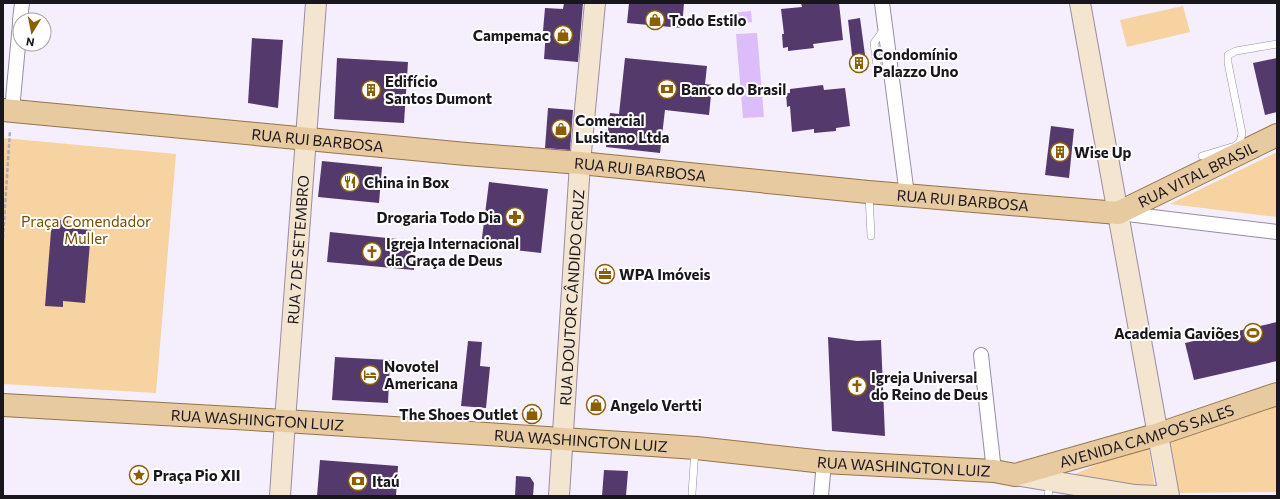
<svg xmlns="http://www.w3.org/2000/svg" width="1280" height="499" viewBox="0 0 1280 499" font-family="Commissioner,sans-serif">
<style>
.green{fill:#f6d3a1}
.water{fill:#dcbdfa}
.building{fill:#54396c}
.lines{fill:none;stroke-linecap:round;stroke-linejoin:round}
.lane-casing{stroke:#988da3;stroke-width:8}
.street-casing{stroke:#988da3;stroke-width:16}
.secondary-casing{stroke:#988da3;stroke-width:22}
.primary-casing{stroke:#957448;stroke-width:24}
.path{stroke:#b2acb9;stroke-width:2.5;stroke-dasharray:4 2;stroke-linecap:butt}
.lane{stroke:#fff;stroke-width:7}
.street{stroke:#fff;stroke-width:14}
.secondary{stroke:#f3e5cf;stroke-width:20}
.primary{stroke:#e7ca9f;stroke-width:22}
.labels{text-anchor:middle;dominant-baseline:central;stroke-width:4;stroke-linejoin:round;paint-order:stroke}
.poi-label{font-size:15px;font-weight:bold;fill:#1a161e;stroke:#fff;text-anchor:start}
.street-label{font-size:15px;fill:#1a161e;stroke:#fff}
.park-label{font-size:15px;fill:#744d00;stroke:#fff}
</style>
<rect width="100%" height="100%" fill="#f5eefd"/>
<g class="green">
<path d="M 1183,6 L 1190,32 L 1127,47 L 1120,20 Z"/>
<path d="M 3,138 L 176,154 L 156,393 L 3,384 Z"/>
<path d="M 1277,152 L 1277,217 L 1170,204 Z"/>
<path d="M 1277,406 L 1277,492 L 1176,493 L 1169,443 Z"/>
<path d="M 1148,442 L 1155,489 L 1053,481 L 1075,474 Z"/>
</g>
<g class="water">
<path d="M 751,11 L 752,22 L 733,25 L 732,13 Z"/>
<path d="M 757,33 L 764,117 L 743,118 L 736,34 Z"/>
</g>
<g class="building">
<path d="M 564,3 L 583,3 L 578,62 L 544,59 L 546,31 L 543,31 L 545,8 L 563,9 Z"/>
<path d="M 629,3 L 684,3 L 682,28 L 627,23 Z"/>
<path d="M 801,3 L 839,3 L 843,40 L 813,44 L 814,48 L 788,51 L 788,47 L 783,48 L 782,34 L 784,34 L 781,9 L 802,7 Z"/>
<path d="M 860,18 L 867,70 L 854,72 L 848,20 Z"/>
<path d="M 252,38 L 283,40 L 278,108 L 248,103 Z"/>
<path d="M 337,58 L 408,62 L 404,123 L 334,119 Z"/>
<path d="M 625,58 L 707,66 L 705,84 L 712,85 L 709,115 L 665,110 L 660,153 L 606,147 L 610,113 L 619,114 Z"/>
<path d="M 1277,58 L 1277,112 L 1265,115 L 1253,63 Z"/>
<path d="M 823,85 L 824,90 L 845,88 L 850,126 L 836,128 L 836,131 L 814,133 L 814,129 L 792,132 L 790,106 L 787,107 L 786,93 L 790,93 L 790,89 Z"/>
<path d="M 548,108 L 573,110 L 570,150 L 545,148 Z"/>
<path d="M 1051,126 L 1074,129 L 1069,178 L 1045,175 Z"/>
<path d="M 322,161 L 382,167 L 379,203 L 318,197 Z"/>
<path d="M 489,182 L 548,189 L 541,253 L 481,246 Z"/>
<path d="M 52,219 L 68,221 L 67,228 L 91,230 L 85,303 L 63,301 L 63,307 L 45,306 Z"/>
<path d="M 330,232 L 416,241 L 414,270 L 327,262 Z"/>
<path d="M 1277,322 L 1277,361 L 1194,380 L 1185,343 Z"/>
<path d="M 828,337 L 857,341 L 881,340 L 885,436 L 832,431 Z"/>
<path d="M 468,341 L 482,342 L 480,366 L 490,367 L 486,408 L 461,406 Z"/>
<path d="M 335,357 L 390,360 L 388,403 L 332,400 Z"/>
<path d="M 320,460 L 398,466 L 396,496 L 317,496 Z"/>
<path d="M 604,470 L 628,471 L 626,496 L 602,496 Z"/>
<path d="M 516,476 L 530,477 L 534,483 L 533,496 L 515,496 Z"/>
</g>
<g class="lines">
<g class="lane-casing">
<g id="lane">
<path d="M 885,28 L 874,43 L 877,66 L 891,76"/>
<path d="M 1202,156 L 1235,146 L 1240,142 L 1242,133 L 1228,63 L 1228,55 L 1236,51 L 1277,44"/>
<path d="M 869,194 L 871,236"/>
<path d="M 692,493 L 695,450"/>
<path d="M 1048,496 L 1050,483"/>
</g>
</g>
<g class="street-casing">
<g id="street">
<path d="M 882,3 L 907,195"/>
<path d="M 20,20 L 22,3"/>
<path d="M 12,110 L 20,24"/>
<path d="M 1119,213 L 1277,232"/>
<path d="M 981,355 L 994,471"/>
<path d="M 821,496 L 824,462"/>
</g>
</g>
<g class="secondary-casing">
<g id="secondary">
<path d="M 1080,3 L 1169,496"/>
<path d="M 1015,475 L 1135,495 L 1157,496"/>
<path id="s1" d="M 280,496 L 285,421 L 316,3"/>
<path id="s2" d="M 559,496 L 580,163 L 595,3"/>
</g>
</g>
<g class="primary-casing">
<g id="primary">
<path id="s3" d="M 3,110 L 466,154 L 580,163 L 868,192 L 1118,213 L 1277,135"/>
<path id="s4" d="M 3,405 L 285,421 L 563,439 L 696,448 L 824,462 L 994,471 L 1015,475 L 1159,434 L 1277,394"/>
</g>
</g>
<path class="path" d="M 3,238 L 10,130"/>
<use href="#lane" class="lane"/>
<use href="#street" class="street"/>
<use href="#secondary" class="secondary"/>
<use href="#primary" class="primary"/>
</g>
<defs>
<g id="shop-ring" transform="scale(1)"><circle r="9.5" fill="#fff" stroke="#8b5e02" stroke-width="1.5"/><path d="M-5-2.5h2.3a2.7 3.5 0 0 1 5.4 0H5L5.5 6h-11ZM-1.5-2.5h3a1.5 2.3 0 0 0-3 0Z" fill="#8b5e02"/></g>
<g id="building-ring" transform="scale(1)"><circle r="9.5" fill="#fff" stroke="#8b5e02" stroke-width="1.5"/><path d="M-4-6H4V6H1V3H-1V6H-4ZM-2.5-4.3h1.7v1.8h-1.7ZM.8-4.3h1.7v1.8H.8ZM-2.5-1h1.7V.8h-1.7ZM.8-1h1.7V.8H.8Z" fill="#8b5e02"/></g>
<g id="bank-ring" transform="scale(1)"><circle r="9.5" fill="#fff" stroke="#8b5e02" stroke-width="1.5"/><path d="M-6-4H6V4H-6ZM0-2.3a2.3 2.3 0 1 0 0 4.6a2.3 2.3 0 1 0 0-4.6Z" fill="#8b5e02"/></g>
<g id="restaurant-ring" transform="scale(1)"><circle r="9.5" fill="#fff" stroke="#8b5e02" stroke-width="1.5"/><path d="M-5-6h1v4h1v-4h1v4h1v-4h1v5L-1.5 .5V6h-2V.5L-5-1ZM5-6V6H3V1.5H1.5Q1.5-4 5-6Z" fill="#8b5e02"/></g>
<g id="pharmacy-ring" transform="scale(1)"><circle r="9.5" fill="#fff" stroke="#8b5e02" stroke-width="1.5"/><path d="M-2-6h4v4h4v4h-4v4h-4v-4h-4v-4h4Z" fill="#8b5e02"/></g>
<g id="church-ring" transform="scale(1)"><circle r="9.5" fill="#fff" stroke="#8b5e02" stroke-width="1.5"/><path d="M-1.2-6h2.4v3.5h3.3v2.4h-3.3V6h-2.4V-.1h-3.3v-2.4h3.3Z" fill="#8b5e02"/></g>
<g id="office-ring" transform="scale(1)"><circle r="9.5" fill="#fff" stroke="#8b5e02" stroke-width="1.5"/><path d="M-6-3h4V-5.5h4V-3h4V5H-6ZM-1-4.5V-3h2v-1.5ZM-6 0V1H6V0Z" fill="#8b5e02"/></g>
<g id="stadium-ring" transform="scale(1)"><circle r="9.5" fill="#fff" stroke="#8b5e02" stroke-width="1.5"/><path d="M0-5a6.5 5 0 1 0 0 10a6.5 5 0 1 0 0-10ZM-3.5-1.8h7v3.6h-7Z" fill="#8b5e02"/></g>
<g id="hotel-ring" transform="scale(1)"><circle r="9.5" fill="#fff" stroke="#8b5e02" stroke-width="1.5"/><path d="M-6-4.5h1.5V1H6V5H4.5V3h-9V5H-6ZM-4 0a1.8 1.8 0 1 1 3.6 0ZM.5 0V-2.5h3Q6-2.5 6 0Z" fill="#8b5e02"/></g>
<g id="sight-ring" transform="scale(1)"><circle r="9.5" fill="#fff" stroke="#8b5e02" stroke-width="1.5"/><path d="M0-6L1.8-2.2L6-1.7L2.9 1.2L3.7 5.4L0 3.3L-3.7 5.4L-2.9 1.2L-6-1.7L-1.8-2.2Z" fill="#8b5e02"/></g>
</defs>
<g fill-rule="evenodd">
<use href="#shop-ring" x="655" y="20"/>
<use href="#shop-ring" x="563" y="35"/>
<use href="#building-ring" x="859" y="63"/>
<use href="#bank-ring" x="667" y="89"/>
<use href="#building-ring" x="371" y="90"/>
<use href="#shop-ring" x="561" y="129"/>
<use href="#building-ring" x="1060" y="152"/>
<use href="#restaurant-ring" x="350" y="182"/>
<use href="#pharmacy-ring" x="515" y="217"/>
<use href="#church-ring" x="372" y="252"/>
<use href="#office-ring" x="605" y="274"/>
<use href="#stadium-ring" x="1253" y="333"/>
<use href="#hotel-ring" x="370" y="375"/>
<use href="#church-ring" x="857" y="386"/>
<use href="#shop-ring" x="596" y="405"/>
<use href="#shop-ring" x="532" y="414"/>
<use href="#sight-ring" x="139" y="475"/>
<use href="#bank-ring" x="358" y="481"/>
</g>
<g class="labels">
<g class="poi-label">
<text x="669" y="20">Todo Estilo</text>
<text x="549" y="35" text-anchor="end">Campemac</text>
<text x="873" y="54">Condomínio<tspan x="873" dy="17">Palazzo Uno</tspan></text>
<text x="385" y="81">Edifício<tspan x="385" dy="17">Santos Dumont</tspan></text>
<text x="681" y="89">Banco do Brasil</text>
<text x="575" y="120">Comercial<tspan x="575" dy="17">Lusitano Ltda</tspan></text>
<text x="1074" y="152">Wise Up</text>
<text x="364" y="182">China in Box</text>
<text x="501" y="217" text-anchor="end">Drogaria Todo Dia</text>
<text x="386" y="243">Igreja Internacional<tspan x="386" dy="17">da Graça de Deus</tspan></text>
<text x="619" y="274">WPA Imóveis</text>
<text x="1239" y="333" text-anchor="end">Academia Gaviões</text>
<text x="384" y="366">Novotel<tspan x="384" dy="17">Americana</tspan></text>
<text x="871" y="377">Igreja Universal<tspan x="871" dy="17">do Reino de Deus</tspan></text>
<text x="610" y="405">Angelo Vertti</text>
<text x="518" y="414" text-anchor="end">The Shoes Outlet</text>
<text x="153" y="475">Praça Pio XII</text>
<text x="372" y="481">Itaú</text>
</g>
<g class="street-label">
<text stroke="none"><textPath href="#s3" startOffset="316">RUA RUI BARBOSA</textPath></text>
<text stroke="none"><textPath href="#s3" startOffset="640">RUA RUI BARBOSA</textPath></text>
<text stroke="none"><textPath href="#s3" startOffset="1208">RUA VITAL BRASIL</textPath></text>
<text stroke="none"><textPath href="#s3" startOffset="964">RUA RUI BARBOSA</textPath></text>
<text stroke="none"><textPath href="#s1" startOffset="247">RUA 7 DE SETEMBRO</textPath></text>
<text stroke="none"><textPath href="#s2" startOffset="199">RUA DOUTOR CÂNDIDO CRUZ</textPath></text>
<text stroke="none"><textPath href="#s4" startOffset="255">RUA WASHINGTON LUIZ</textPath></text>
<text stroke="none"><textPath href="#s4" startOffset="1152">AVENIDA CAMPOS SALES</textPath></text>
<text stroke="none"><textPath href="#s4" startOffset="579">RUA WASHINGTON LUIZ</textPath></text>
<text stroke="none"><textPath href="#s4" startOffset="903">RUA WASHINGTON LUIZ</textPath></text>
</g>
<g class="park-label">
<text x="86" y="221">Praça Comendador<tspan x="86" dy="17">Muller</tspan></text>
</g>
</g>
<rect width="1280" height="499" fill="none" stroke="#1a161e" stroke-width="8"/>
<g transform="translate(32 32) rotate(190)"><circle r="19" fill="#ffffff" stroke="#a3a2a5"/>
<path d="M0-3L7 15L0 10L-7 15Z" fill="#8b5e02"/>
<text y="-6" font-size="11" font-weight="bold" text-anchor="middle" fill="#1a161e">N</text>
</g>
</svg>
